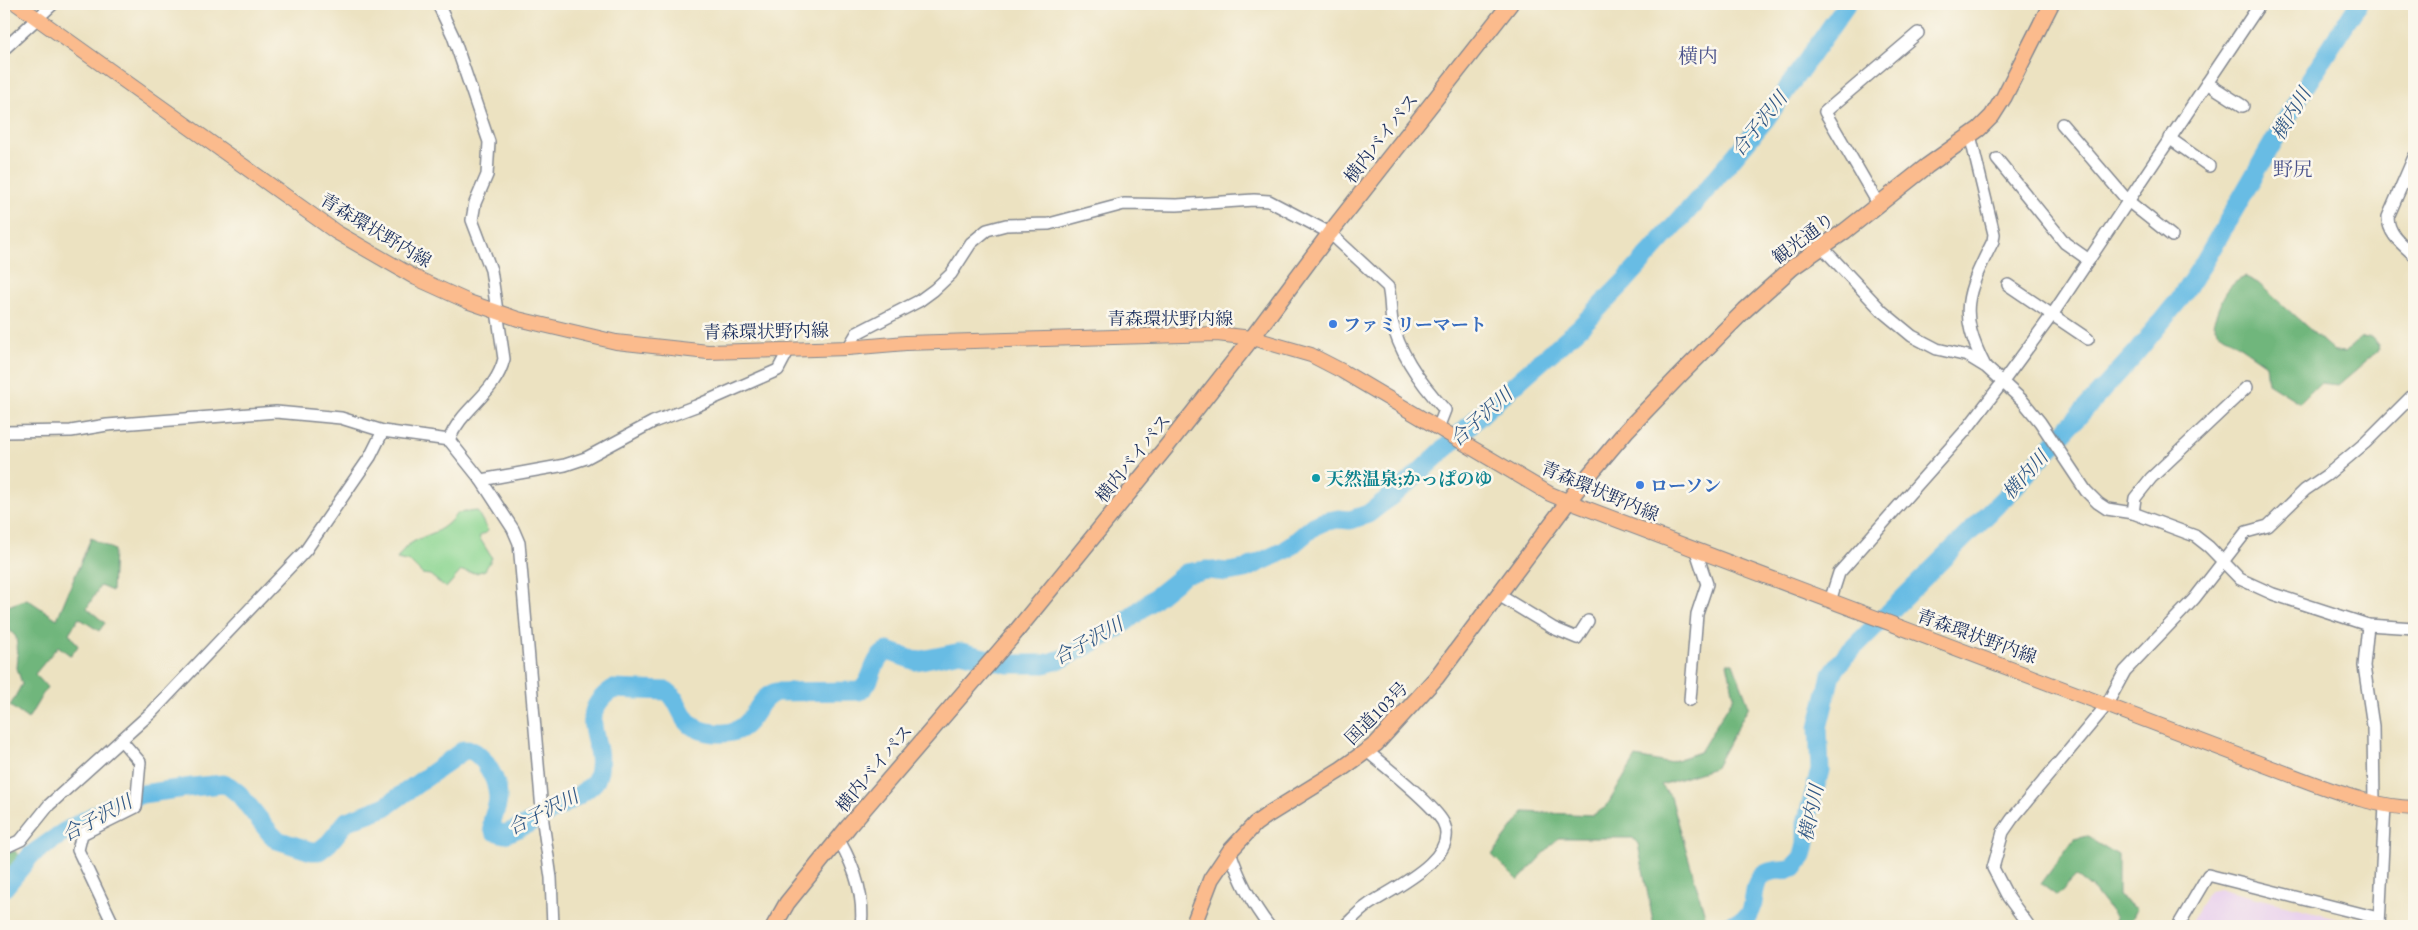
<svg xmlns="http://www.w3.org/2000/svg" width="2418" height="930" viewBox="0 0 2418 930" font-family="'EB Garamond','Noto Serif JP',serif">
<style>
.built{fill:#e9d2ed}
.green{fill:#8bd591;stroke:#538278}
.forest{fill:#70b67b;stroke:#46726c}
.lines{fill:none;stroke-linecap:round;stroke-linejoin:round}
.river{stroke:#67bce4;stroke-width:19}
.minor-casing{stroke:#848890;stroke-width:14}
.major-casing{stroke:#848890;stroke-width:16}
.highway-casing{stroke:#848890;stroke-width:18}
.minor{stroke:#fff;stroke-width:11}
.major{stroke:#fbbb8d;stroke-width:14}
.highway{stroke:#fbbb8d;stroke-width:15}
.shop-dot{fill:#3f7fe0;stroke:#fbf7ec;stroke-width:2}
.culture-dot{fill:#0f9aa8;stroke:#fbf7ec;stroke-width:2}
.labels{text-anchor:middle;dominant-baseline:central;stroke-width:5;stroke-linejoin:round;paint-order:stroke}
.street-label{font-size:18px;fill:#1b2f5e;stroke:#fbf7ec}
.shop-label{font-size:18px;font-weight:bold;fill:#366cbe;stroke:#fbf7ec;text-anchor:start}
.culture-label{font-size:18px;font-weight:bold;fill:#0d838f;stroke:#fbf7ec;text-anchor:start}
.water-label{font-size:19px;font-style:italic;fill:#325986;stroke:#fbf7ec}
.quarter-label{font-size:20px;fill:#4c548c;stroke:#fbf7ec}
</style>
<rect width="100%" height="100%" fill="#fbf7ec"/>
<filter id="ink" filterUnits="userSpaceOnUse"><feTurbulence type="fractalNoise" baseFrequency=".02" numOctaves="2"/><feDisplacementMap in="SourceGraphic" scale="10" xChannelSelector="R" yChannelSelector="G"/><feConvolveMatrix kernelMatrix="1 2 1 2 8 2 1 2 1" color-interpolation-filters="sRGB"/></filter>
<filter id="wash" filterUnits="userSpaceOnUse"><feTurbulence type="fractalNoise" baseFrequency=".0096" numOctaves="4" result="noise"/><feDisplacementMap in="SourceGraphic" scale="20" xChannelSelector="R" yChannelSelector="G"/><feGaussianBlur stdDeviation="1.12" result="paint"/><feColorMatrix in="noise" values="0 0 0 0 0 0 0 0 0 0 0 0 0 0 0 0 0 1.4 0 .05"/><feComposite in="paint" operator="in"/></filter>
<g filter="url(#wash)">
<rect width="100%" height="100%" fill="#ece2c1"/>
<path class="built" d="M 2220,889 L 2370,926 L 2190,926 L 2209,891 Z"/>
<path class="green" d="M 477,511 L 488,531 L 479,537 L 492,558 L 485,570 L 476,573 L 461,571 L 446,588 L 430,575 L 422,574 L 410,562 L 397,559 C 400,555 403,549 407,546 C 426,532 441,536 457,513 Z"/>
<g class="forest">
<path d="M 2246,277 L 2258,283 L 2335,352 L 2344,353 L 2360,338 L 2371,337 L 2378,345 L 2379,350 L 2338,385 L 2320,383 L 2300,403 L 2268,383 L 2266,364 L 2218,331 L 2213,323 C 2220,305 2225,283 2246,277 Z"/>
<path d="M 91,538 L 114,550 L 112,591 L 100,586 L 87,608 L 105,623 L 99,631 L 79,618 L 69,633 L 78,646 L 71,656 L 58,646 L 35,674 L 47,687 L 28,719 L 10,706 L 22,684 L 17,668 L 18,655 L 16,637 L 4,624 L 4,604 L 8,606 L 27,599 L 57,619 Z"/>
<path d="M 1727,663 L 1733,663 L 1749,706 L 1715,768 L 1661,785 L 1671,797 L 1708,926 L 1654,926 L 1638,844 L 1633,838 L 1558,838 L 1518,881 L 1492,855 L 1524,812 L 1593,815 L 1606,807 L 1636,757 L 1667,763 L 1700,752 L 1734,696 Z"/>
<path d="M 2087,836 L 2118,855 L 2118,896 L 2137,909 L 2129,926 L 2113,926 L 2116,918 L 2094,890 L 2076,876 L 2057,896 L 2041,884 L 2074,839 Z"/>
<path d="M 15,851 L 20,856 L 4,879 L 4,854 Z"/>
</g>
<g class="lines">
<g class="river">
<path d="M 4,888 L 31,855 L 64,832 L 114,804 L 142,794 L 192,787 L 223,784 L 229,786 L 239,794 L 270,833 L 277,840 L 311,851 L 319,851 L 329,843 L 347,821 L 385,807 L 464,750 C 474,749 478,755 484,761 C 493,774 501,789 497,805 C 495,815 489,821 494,831 L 504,834 C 520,829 590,793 596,780 C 611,747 570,717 613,689 L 667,691 C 680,700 680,719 694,727 C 710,735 736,737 748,722 C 758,711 761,697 776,692 L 859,691 C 875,682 870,659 888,651 L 916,661 L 961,652 L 1008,664 L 1045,664 L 1064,658 L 1114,631 L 1186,573 L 1207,570 L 1228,572 L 1245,569 L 1286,550 L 1314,526 L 1323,522 L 1338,519 L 1350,520 L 1368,514 L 1408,483 L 1488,408 L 1579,328 L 1625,281 L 1701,196 L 1765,120 L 1847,4"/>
<path d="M 1726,926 C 1731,924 1739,923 1744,919 C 1760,910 1747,882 1767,873 C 1775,869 1786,871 1794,868 L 1803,856 L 1806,843 L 1806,823 L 1820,770 L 1818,728 L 1831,675 L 1845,656 L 2006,496 L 2135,354 L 2178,301 L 2203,264 L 2305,87 L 2358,4"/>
</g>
</g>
</g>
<g filter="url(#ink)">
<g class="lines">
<g class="minor-casing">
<g id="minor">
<path d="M 438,4 L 453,36 L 489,142 L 487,175 L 475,203 L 472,220 L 491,270 L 504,359 C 495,395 462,407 449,440"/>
<path d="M 4,49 L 53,4"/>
<path d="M 2207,83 L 2243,106"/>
<path d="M 2062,124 L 2128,201 L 2172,236"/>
<path d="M 1970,135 L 1994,234 L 1993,241 C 1967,293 1957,311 1985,366"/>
<path d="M 2169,138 L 2209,166"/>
<path d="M 2414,157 L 2388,217 C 2388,234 2402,244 2414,255"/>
<path d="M 1997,159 L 2065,243 L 2089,260"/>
<path d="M 1879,205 L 1825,112 L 1918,33"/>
<path d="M 1822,247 L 1883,312 L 1912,336 L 1937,349 L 1968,356 L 1986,367 L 2022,400 L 2040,422 L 2086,491 L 2098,503 L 2107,509 L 2133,513 L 2195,536 L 2209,547 L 2240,579 L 2273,594 L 2368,625 L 2414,628"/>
<path d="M 2008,285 L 2088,339"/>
<path d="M 848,348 L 857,333 L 919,301 L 934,290 L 951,274 L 971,243 L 987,230 L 1006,225 L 1049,224 L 1124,204 L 1177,205 L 1254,200 L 1269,201 L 1330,233 L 1388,287 C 1391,298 1390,310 1392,321 C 1399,353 1423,386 1445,410 L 1438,428"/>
<path d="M 4,432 L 71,431 L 107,425 L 276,412 L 341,418 L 383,431 L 449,440 L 481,480 L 513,529 L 519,543 L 543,822 L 551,878 L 553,926"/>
<path d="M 481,480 L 565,465 L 586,458 L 653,422 L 696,406 L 778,370 L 788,351"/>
<path d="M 2133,513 L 2135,498 L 2151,478 L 2247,387"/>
<path d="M 1497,594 L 1553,628 L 1577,638 L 1588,621"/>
<path d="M 1830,601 L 1839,573 L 1966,430 L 2002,383 L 2052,315 L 2260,4"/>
<path d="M 2368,625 L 2364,666 L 2373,726 L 2374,802"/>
<path d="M 1690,700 L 1697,614 L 1707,584 L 1696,551"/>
<path d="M 839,840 C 854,866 865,895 861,926"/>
<path d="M 4,848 L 21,840 L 49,805 L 152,712 L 306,550 L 370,457 L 383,431"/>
<path d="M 1230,851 C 1239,879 1251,903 1269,926"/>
<path d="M 114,926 L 78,850 L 82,834 L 136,807 L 140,762 L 121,740"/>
<path d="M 1345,926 C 1352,919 1359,911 1368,905 C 1390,890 1462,858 1443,822 C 1433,804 1386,767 1368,752"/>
<path d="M 2029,926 L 2008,897 L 1993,868 L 2003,832 L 2012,819 L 2106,706 L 2125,671 L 2194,599 L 2246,532 L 2268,526 L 2305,490 L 2327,475 L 2365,443 L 2414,394"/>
<path d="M 2178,926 L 2208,875 L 2378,918"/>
<path d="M 2379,926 L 2385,805"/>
</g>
</g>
<g class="major-casing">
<path id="major" d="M 17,4 L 336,232 L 416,278 L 469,302 L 518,319 L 616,342 L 708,352 L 848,348 L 906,343 L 1217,334 L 1252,338 L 1311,355 L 1342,371 L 1550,494 L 1567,501 L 2312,783 C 2345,795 2379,807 2414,808"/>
</g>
<g class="highway-casing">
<g id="highway">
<path d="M 774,926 L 787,903 L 849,826 L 1010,639 L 1167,446 L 1252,338 L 1330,233 L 1510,4"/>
<path d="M 1193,926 L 1211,879 L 1230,851 L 1255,824 L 1269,814 L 1340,770 L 1376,744 L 1436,678 L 1579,487 L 1627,430 L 1681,374 L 1745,310 L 1793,267 L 1845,231 L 1927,166 L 1979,129 L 1992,116 L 2004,97 L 2051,4"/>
</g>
</g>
<use href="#minor" class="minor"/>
<use href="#major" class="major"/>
<use href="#highway" class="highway"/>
</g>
</g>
<g class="shop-dot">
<circle cx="1333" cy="324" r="5"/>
<circle cx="1640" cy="485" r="5"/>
</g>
<circle class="culture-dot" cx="1316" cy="478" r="5"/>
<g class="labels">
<g class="street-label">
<text transform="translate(1381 138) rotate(-52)">横内バイパス</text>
<text transform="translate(376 230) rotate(31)">青森環状野内線</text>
<text transform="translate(1803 238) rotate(-37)">観光通り</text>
<text x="1170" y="318">青森環状野内線</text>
<text transform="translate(766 331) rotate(-1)">青森環状野内線</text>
<text transform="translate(1133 458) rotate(-51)">横内バイパス</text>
<text transform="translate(1600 491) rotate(23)">青森環状野内線</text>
<text transform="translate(1977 636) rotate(20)">青森環状野内線</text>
<text transform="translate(1376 713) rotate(-45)">国道103号</text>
<text transform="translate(874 768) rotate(-50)">横内バイパス</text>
</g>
<g class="shop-label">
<text x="1343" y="324">ファミリーマート</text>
<text x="1650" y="485">ローソン</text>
</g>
<g class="culture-label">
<text x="1326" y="478">天然温泉;かっぱのゆ</text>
</g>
<g class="water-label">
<text transform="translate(2291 114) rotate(-59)">横内川</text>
<text transform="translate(1759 124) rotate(-51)">合子沢川</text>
<text transform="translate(1481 417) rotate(-42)">合子沢川</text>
<text transform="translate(2025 475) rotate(-48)">横内川</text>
<text transform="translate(1088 641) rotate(-29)">合子沢川</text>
<text transform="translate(543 812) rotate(-27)">合子沢川</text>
<text transform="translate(1811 813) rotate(-78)">横内川</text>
<text transform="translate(97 818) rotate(-28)">合子沢川</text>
</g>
<g class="quarter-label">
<text x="1698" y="56">横内</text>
<text x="2293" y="169">野尻</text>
</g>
</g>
<rect width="2418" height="930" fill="none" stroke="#fbf7ec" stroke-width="20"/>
</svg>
